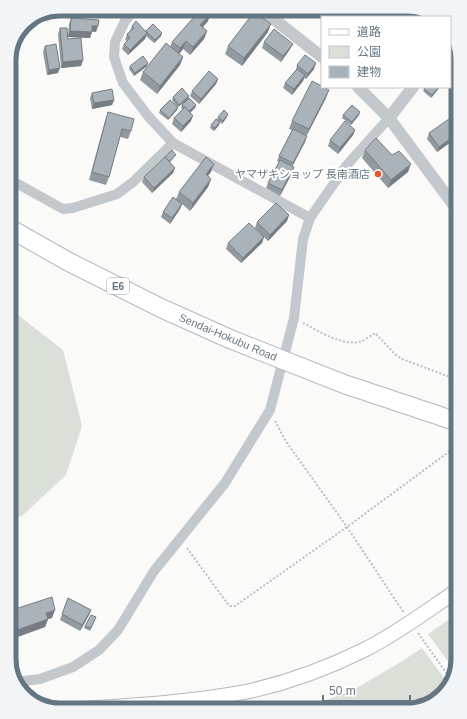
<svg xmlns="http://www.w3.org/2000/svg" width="467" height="719" viewBox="0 0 467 719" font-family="Arial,'Noto Sans JP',sans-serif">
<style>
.green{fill:#dadfd7}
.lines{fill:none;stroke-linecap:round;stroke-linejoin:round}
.river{stroke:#bbc7cb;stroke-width:21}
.secondary-casing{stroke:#b3babf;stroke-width:16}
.motorway-casing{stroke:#b4b9bd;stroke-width:20}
.path{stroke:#bbbfc2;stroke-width:2;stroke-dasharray:2 2;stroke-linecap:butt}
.minor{stroke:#c3c8cc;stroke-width:10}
.tertiary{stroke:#c3c8cc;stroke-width:12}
.secondary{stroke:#fff;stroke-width:14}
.motorway{stroke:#fff;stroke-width:18}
.motorway-bridge-casing{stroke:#b4b9bd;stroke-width:20;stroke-linecap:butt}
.motorway-bridge{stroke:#fff;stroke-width:18}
.wall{fill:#929a9f}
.shaded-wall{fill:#777d82}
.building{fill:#aab3b9;stroke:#777d82}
.poi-dot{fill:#e4572e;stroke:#fff;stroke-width:1.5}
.labels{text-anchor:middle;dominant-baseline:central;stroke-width:4;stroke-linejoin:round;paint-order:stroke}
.shield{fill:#fff;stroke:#939fa8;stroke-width:1}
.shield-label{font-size:10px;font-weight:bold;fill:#657683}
.poi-label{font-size:11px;fill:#657683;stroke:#fff;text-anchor:end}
.street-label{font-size:11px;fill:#657683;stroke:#fff}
.rim{fill:none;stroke:#657683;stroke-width:5}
</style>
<rect width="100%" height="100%" fill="#fafaf8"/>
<g class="green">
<path d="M 9,308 L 63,350 L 82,426 L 66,475 L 23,515 L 9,521 Z"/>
<path d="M 458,613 L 458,660 L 455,671 L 428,634 Z"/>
<path d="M 422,648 L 450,686 L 433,703 L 408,710 L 299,710 L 353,690 L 396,665 Z"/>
</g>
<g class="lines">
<path class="river" d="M 394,9 L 407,17"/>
<g class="secondary-casing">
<path id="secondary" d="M 64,710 C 126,706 189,703 250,691 C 290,682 330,667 366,649 C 399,632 428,610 458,590"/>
</g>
<g class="motorway-casing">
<path id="motorway" d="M 9,228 L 69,262 L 163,309 L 230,339"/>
</g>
<g class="path">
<path d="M 450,62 L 458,65"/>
<path d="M 303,323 C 319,331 339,345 359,342 C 364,341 370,336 375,333 L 396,355 L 402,359 L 458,380"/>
<path d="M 275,421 L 285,440 L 347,527 L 404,613"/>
<path d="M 187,548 L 227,603 L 230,606 L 235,606 L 347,527 L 458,445"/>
<path d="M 418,633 L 452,681"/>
</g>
<g class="minor">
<path d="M 135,9 L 125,21 L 115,42 L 114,57 L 123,83 L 148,116 L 173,143 L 310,218"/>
<path d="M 9,179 L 63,209 L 73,208 L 117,194 L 133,182 L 173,143"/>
<path d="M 15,682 L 40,679 L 73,667 L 99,650 L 118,630 L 154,571 L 225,483 L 270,410 L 294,318 L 303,239 L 310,218 L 346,166 L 389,118"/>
</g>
<g class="tertiary">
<path d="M 261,9 L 322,57"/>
<path d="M 450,45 L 453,42"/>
<path d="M 358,87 L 389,118 L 458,211"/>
<path d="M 389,118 L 413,87"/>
</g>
<use href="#secondary" class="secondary"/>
<use href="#motorway" class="motorway"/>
<g class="motorway-bridge-casing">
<path id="motorway-bridge" d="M 230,339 L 344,384 L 458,422"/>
</g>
<use href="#motorway-bridge" class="motorway-bridge"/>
</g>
<g class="wall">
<path d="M 69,9 L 80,9 L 74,14 Z"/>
<path d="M 71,18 L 96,32 L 92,31 L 90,38 L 68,37 L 68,39 L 83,60 L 81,66 L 61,68 L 58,34 L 60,28 L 68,36 L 69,24 Z"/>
<path d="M 208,21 L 203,27 L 207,31 L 204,39 L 190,55 L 183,49 L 179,54 L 183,57 L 180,65 L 157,94 L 140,80 L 143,72 L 170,47 L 172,42 Z"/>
<path d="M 132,26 L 146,31 L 162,33 L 161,36 L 154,43 L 146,36 L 145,39 L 128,55 L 122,49 L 124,44 L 127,41 L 125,40 L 127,34 L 130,31 Z"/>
<path d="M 268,32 L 242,66 L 225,54 L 228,46 Z"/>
<path d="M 264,42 L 293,44 L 290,49 L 281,62 L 262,48 Z"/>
<path d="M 45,46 L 58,73 L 47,75 L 43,52 Z"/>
<path d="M 297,65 L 314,69 L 306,79 L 304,78 L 303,81 L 292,95 L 283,88 L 285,83 L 296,70 Z"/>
<path d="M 130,66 L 147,66 L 134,76 L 129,69 Z"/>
<path d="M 218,79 L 216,84 L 199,104 L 190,96 L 192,91 Z"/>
<path d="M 439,88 L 431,98 L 423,91 L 424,89 Z"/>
<path d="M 92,93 L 114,100 L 112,105 L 92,109 L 90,98 Z"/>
<path d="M 189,96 L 188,99 L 178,107 L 177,110 L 168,120 L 159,113 L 160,110 L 178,107 L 172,100 L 173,97 Z"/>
<path d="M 326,98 L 306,136 L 305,142 L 292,166 L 292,173 L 280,196 L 266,188 L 268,183 L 279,162 L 277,161 L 279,156 L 292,130 L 289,129 L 292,121 Z"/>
<path d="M 182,105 L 196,105 L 195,108 L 190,112 L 191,121 L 181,132 L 172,124 L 174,118 L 183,110 L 181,108 Z"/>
<path d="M 108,112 L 131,131 L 128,139 L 120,137 L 109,177 L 106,185 L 89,180 L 105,121 Z"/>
<path d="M 343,115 L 359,115 L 351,125 L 342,118 Z"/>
<path d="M 218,117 L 227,117 L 222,124 L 220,122 L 219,125 L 214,131 L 210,128 L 211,125 L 217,120 Z"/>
<path d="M 458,117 L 458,137 L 437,152 L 427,139 L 429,133 Z"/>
<path d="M 355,130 L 353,135 L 338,154 L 328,146 L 330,140 Z"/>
<path d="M 365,150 L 408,172 L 388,188 L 362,158 Z"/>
<path d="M 175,157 L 170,162 L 175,168 L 173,173 L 152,193 L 142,182 L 144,177 Z"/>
<path d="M 211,172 L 208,176 L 211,179 L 208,187 L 190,211 L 182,204 L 180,209 L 170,224 L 161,217 L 163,212 L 176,199 L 179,192 Z"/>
<path d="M 289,215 L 287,221 L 268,241 L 255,228 L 257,222 Z"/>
<path d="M 264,237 L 262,243 L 241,263 L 226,249 L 228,243 Z"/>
<path d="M 68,598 L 91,610 L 89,615 L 80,631 L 60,620 Z"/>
<path d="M 9,611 L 52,618 L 48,619 L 45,627 L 9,640 Z"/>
<path d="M 96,617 L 90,631 L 84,628 L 85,626 Z"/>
</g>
<g class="shaded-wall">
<path d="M 76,9 L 80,9 L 74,14 Z"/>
<path d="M 211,13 L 208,21 L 197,33 L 200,25 Z"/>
<path d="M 271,24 L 268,32 L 242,66 L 244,58 Z"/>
<path d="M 92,26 L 98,26 L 96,32 L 90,31 Z"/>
<path d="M 70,31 L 92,32 L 90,38 L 68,37 Z"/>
<path d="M 207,31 L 204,39 L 190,55 L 193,47 Z"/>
<path d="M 147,33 L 145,39 L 128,55 L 130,50 Z"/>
<path d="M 162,33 L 161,36 L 154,43 L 155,40 Z"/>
<path d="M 186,41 L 183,49 L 177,56 L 180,48 Z"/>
<path d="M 293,44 L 290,49 L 281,62 L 283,56 Z"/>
<path d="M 183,57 L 180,65 L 157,94 L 160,86 Z"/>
<path d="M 83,60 L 81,66 L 61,68 L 63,62 Z"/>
<path d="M 148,63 L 147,66 L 134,76 L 135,73 Z"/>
<path d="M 316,63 L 314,69 L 306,79 L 308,74 Z"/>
<path d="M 60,68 L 58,73 L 47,75 L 49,70 Z"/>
<path d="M 458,71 L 458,74 L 450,85 L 450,82 Z"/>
<path d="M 305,75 L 303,81 L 292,95 L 294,89 Z"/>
<path d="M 218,79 L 216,84 L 199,104 L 201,99 Z"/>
<path d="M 439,87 L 440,87 L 439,88 L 431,98 L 432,95 Z"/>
<path d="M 329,90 L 326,98 L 306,137 L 309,129 Z"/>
<path d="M 189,96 L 188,99 L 178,107 L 179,105 Z"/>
<path d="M 114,100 L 112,105 L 92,109 L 94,103 Z"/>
<path d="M 196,105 L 195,108 L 188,115 L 189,112 Z"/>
<path d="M 178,107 L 177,110 L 168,120 L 169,118 Z"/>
<path d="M 360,112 L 359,115 L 351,125 L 352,122 Z"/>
<path d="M 228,114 L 227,117 L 222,124 L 223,121 Z"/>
<path d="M 193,116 L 191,121 L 181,132 L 183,126 Z"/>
<path d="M 220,122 L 219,125 L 214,131 L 215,128 Z"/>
<path d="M 355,130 L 353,135 L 338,154 L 340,148 Z"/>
<path d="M 458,133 L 458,137 L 437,152 L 439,147 Z"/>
<path d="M 307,136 L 305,142 L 291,169 L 293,163 Z"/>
<path d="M 18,141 L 16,146 L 9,152 L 9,148 Z"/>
<path d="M 214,164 L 211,172 L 203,182 L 206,174 Z"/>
<path d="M 411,164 L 408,172 L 388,188 L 391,180 Z"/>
<path d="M 294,167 L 292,173 L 280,196 L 282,190 Z"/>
<path d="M 175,168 L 173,173 L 152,193 L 154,188 Z"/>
<path d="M 211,179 L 208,187 L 190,211 L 193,203 Z"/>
<path d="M 182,204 L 180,209 L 170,224 L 172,218 Z"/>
<path d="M 289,215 L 287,221 L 268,241 L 270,235 Z"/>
<path d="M 264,237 L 262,243 L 241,263 L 243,258 Z"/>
<path d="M 55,610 L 52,618 L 48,619 L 45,627 L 9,640 L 12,632 L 46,613 Z"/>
<path d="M 91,610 L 89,615 L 80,631 L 82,625 Z"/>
</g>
<g class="building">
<path d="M 201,9 L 207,9 L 211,13 L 200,25 L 207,31 L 193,47 L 186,41 L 180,48 L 172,42 Z"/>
<path d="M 358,11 L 365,17 L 354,17 Z"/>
<path d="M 254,12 L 271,24 L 244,58 L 228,46 Z"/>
<path d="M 71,18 L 99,20 L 98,26 L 92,26 L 92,32 L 70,31 Z"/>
<path d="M 136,21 L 147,33 L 130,50 L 124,44 L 130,38 L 127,34 L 134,28 L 132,26 Z"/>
<path d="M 153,24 L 162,33 L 155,40 L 146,31 Z"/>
<path d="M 60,28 L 67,28 L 68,39 L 81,38 L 83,60 L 63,62 Z"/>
<path d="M 274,29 L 293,44 L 283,56 L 264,42 Z"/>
<path d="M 166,43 L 183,57 L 160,86 L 143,72 Z"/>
<path d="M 56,44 L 60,68 L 49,70 L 45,46 Z"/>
<path d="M 305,55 L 316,63 L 308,74 L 297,65 Z"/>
<path d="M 143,56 L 148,63 L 135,73 L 130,66 Z"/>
<path d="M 450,61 L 458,66 L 458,71 L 450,82 Z"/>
<path d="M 297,69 L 305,75 L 294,89 L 285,83 Z"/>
<path d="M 209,71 L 218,79 L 201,99 L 192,91 Z"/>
<path d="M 312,81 L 322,86 L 322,87 L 324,87 L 329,90 L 309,129 L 292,121 Z"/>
<path d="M 425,87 L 439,87 L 432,95 L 424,89 Z"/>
<path d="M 182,88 L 189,96 L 179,105 L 173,97 Z"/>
<path d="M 112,89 L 114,100 L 94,103 L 92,93 Z"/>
<path d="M 189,98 L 196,105 L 189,111 L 182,105 Z"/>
<path d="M 170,100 L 178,107 L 169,118 L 160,110 Z"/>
<path d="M 352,105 L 360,112 L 352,122 L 343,115 Z"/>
<path d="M 185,107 L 193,116 L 183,126 L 174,118 Z"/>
<path d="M 224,110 L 228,114 L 223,121 L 218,117 Z"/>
<path d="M 108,112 L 134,119 L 131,131 L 122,129 L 109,177 L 92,172 Z"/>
<path d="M 456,114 L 458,117 L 458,133 L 439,147 L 429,133 Z"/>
<path d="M 216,119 L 220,122 L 215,128 L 211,125 Z"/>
<path d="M 345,121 L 355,130 L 340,148 L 330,140 Z"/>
<path d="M 9,129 L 18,141 L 9,148 Z"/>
<path d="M 293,129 L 307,136 L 293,163 L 279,156 Z"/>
<path d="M 376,138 L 392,155 L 399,151 L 411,164 L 391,180 L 365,150 Z"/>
<path d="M 172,150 L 176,155 L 169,161 L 165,157 Z"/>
<path d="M 165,157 L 175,168 L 154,188 L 144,177 Z"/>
<path d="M 206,157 L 214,164 L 206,174 L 211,179 L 193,203 L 179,192 Z"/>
<path d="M 280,160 L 294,167 L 282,190 L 268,183 Z"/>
<path d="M 173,197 L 182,204 L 172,218 L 163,212 Z"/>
<path d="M 276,203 L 289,215 L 270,235 L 257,222 Z"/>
<path d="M 249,223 L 264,237 L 243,258 L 228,243 Z"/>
<path d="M 52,597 L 55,610 L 46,613 L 48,619 L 12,632 L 9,618 L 9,611 Z"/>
<path d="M 68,598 L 91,610 L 82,625 L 62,614 Z"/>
<path d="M 91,615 L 96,617 L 91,628 L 85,626 Z"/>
</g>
<circle class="poi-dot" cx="378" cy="174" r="4"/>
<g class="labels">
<rect class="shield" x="107" y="278" width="22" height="16" rx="3"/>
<g class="shield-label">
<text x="118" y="286">E6</text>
</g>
<g class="poi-label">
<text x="370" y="174">ヤマザキショップ 長南酒店</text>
</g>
<g class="street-label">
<text transform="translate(228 337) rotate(23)">Sendai-Hokubu Road</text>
</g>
</g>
<path d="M0 0H467V719H0ZM60 16H407A44 44 0 0 1 451 60V659A44 44 0 0 1 407 703H60A44 44 0 0 1 16 659V60A44 44 0 0 1 60 16Z" fill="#f3f4f5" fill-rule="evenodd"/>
<path class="rim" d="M60 16H407A44 44 0 0 1 451 60V659A44 44 0 0 1 407 703H60A44 44 0 0 1 16 659V60A44 44 0 0 1 60 16Z"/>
<rect x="321" y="16" width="130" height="72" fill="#ffffff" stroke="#c1c8cd"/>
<rect x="329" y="29" width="20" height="6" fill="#ffffff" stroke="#c1c8cd"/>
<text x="357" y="36" font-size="12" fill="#657683">道路</text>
<rect x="329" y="46" width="20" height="12" fill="#dadfd7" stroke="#c1c8cd"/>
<text x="357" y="56" font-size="12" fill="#657683">公園</text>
<rect x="329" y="66" width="20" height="12" fill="#aab3b9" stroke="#c1c8cd"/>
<text x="357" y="76" font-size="12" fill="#657683">建物</text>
<path d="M323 695v6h87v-6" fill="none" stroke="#657683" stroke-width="2"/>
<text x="329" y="695" font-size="12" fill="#657683" stroke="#ffffff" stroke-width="3" paint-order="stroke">50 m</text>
</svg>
